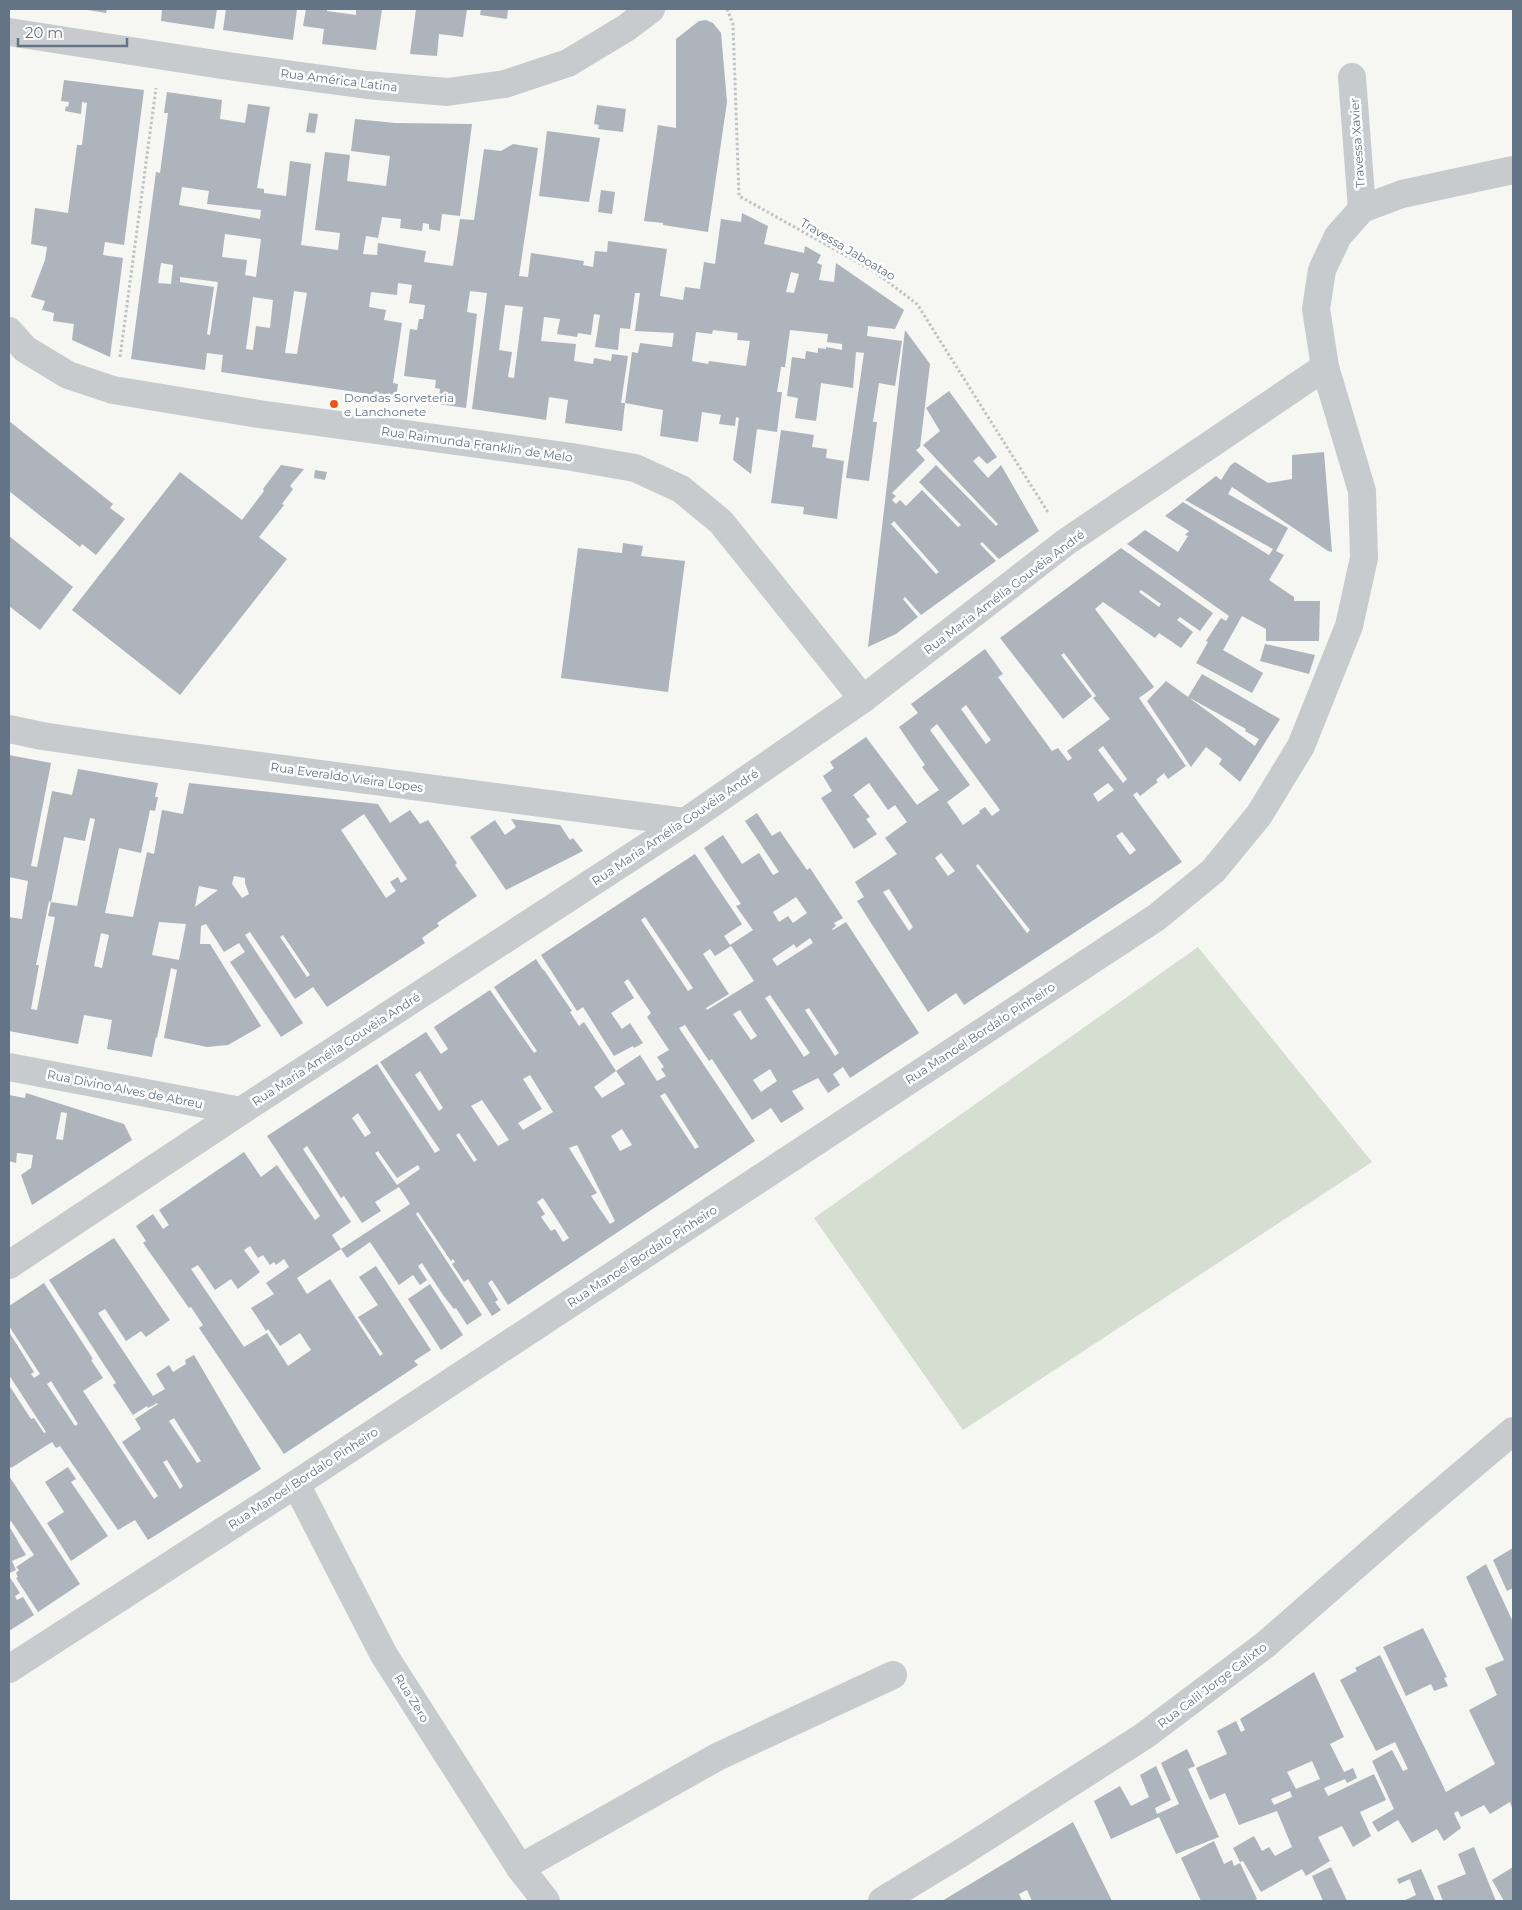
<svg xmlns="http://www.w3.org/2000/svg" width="1522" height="1910" viewBox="0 0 1522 1910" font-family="Montserrat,sans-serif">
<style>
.green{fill:#d6ded2}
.building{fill:#adb4bb;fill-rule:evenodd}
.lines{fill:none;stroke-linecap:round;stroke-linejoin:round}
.path{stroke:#c0c2c4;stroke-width:3;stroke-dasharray:2.5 2.5;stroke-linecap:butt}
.minor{stroke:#c8cbce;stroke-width:28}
.poi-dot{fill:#f45213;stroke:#fff;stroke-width:2}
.labels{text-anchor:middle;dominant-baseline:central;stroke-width:5;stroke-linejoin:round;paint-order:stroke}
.street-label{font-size:12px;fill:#627486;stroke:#fff}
.poi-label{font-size:12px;fill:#627486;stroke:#fff;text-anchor:start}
</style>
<rect width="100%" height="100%" fill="#f6f6f2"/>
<path class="green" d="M 1198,947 L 1372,1162 L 963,1430 L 814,1218 Z"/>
<g class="building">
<path d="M 82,9 L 107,9 L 106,13 Z"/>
<path d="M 162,9 L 217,9 L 214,29 L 161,21 Z"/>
<path d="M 226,9 L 297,9 L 293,40 L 223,30 Z"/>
<path d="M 306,9 L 327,9 L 327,11 L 356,15 L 356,9 L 382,9 L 376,50 L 322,44 L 324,29 L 303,26 Z"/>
<path d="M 416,9 L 467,9 L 463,37 L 439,34 L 437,56 L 410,54 Z"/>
<path d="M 481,9 L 508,9 L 507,19 L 480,15 Z"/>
<path d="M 706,20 L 713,23 L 721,33 L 727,102 L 708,232 L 663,225 L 663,223 L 644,221 L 658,125 L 676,128 L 676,39 L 699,21 Z"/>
<path d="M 64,80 L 144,90 L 124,245 L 105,242 L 103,255 L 123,258 L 110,357 L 72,340 L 74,324 L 53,321 L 54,313 L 42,310 L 45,301 L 31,297 L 45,260 L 47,247 L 31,244 L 35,208 L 68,213 L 77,145 L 82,145 L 87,103 L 82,102 L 81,114 L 65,111 L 66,106 L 68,107 L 69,102 L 61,101 Z"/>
<path d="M 167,92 L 222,100 L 220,119 L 245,123 L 248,104 L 270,107 L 257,188 L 264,189 L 264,193 L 286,196 L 290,161 L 311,164 L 301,245 L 338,250 L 340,233 L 315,230 L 325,152 L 350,155 L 347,181 L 386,186 L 390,156 L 351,151 L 355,119 L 395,123 L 472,124 L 460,216 L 442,214 L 440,231 L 429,229 L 429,224 L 423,223 L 422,231 L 400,228 L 401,219 L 382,217 L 378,238 L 366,236 L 363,254 L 377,255 L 378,243 L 426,251 L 424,262 L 453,266 L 460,219 L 474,220 L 484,149 L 501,151 L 513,144 L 538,148 L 519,276 L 528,277 L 531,253 L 584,261 L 583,265 L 593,267 L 595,251 L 607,252 L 608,241 L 667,249 L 660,296 L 683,300 L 685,287 L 700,289 L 704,262 L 715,264 L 721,219 L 741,222 L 742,213 L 768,226 L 764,244 L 804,253 L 805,246 L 821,255 L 817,263 L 822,265 L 819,280 L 834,282 L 836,263 L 904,310 L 895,329 L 868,326 L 867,336 L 902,341 L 895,386 L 879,383 L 873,422 L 877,422 L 869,481 L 846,478 L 864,353 L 856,352 L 853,388 L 821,383 L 816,421 L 795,418 L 798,398 L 787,396 L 792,357 L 805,359 L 806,351 L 818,353 L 818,348 L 826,349 L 826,347 L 842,350 L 842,344 L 827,342 L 828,334 L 790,330 L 785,367 L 781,367 L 777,392 L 782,392 L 777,432 L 757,429 L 751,474 L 733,460 L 739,418 L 736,417 L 735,426 L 719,424 L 721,415 L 702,412 L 698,442 L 660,436 L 663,410 L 625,403 L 622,431 L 565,423 L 568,400 L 549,397 L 546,420 L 472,409 L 487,293 L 470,291 L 467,312 L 477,314 L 466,408 L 438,404 L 440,389 L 435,388 L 436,380 L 404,376 L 410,329 L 417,330 L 419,319 L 423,319 L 425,305 L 409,303 L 412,285 L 398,283 L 397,295 L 371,292 L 369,307 L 386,310 L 384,320 L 402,323 L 393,383 L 398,384 L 396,398 L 221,372 L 223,355 L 207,353 L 205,370 L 131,359 L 156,172 L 160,173 L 168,113 L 164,113 ZM 182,187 L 209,191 L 207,204 L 261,210 L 260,219 L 179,205 ZM 225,234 L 261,239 L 256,277 L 245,275 L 247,260 L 222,257 ZM 161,263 L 173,265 L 171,284 L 158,283 ZM 791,272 L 799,274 L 794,293 L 786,292 ZM 180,277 L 218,282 L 210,335 L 207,334 L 214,287 L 180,282 ZM 294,291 L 307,293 L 297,354 L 285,353 ZM 635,293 L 640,293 L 635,331 L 674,333 L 672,347 L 640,343 L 638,353 L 632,352 L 625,403 L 621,403 L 628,356 L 612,354 L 611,361 L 594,358 L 593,364 L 574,361 L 576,344 L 541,341 L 544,317 L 560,319 L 557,334 L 577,337 L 578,333 L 591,335 L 594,314 L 600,315 L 595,347 L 618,350 L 620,328 L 630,329 ZM 253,297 L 273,300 L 270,328 L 256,326 L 253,350 L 246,349 ZM 505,305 L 523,307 L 514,378 L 508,377 L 512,352 L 499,350 ZM 713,330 L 738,333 L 737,340 L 750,341 L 746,366 L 709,361 L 708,364 L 692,361 L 696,332 L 712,334 Z"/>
<path d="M 597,105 L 626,109 L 623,132 L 598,129 L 599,125 L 594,124 Z"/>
<path d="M 309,113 L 318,114 L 315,133 L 306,132 Z"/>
<path d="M 547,131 L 600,138 L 589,202 L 539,196 Z"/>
<path d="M 601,190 L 615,192 L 612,214 L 598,212 Z"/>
<path d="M 905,330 L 930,364 L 920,447 L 916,450 L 925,460 L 892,493 L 896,496 L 892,500 L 896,504 L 900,500 L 906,506 L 922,490 L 958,527 L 961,525 L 919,482 L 936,465 L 996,526 L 998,524 L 923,445 L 940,431 L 926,408 L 949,391 L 997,457 L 987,464 L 979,456 L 973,461 L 988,478 L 1001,465 L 1039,531 L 999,559 L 982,542 L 980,544 L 996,561 L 921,615 L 905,597 L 903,599 L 918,617 L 896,634 L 868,647 ZM 894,521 L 939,572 L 936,574 L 891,524 Z"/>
<path d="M 9,421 L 113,504 L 110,508 L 125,519 L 96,555 L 82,544 L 80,547 L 9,491 Z"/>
<path d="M 781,430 L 814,435 L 812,447 L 827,449 L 826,458 L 844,461 L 837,519 L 803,514 L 804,507 L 771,503 Z"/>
<path d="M 1324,452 L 1332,552 L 1328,551 L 1232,487 L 1228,494 L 1288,528 L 1276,551 L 1284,555 L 1269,580 L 1294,597 L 1294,601 L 1320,601 L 1319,641 L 1266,641 L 1266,629 L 1242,616 L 1223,650 L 1263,673 L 1252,693 L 1196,663 L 1208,642 L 1206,641 L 1221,618 L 1226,621 L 1229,616 L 1127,544 L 1145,530 L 1178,552 L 1188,536 L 1185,535 L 1189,531 L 1165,516 L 1183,502 L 1269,555 L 1273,549 L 1185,500 L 1216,476 L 1221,480 L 1230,466 L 1235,462 L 1268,483 L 1292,479 L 1292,455 Z"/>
<path d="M 281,465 L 304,469 L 290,486 L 293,489 L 282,504 L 284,505 L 259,537 L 287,559 L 180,695 L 72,610 L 180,472 L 242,520 L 264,491 L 263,489 Z"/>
<path d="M 315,470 L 327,472 L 325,480 L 314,478 Z"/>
<path d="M 9,536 L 73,587 L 40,630 L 9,606 Z"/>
<path d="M 623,543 L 643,546 L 641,556 L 685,561 L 668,692 L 561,678 L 578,548 L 622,553 Z"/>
<path d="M 1121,548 L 1213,613 L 1200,631 L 1180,617 L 1177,620 L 1193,632 L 1181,648 L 1159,633 L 1155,638 L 1103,602 L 1095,609 L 1154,687 L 1139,698 L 1186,766 L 1168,779 L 1164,773 L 1156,780 L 1158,782 L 1140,796 L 1137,792 L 1133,795 L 1182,862 L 964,1005 L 956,993 L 928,1012 L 857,901 L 864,897 L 855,882 L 897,854 L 885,838 L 907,822 L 895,805 L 888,810 L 869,783 L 853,795 L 870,817 L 866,819 L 877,834 L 854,849 L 821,798 L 832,791 L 823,776 L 834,768 L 830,762 L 866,737 L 917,805 L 939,790 L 922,767 L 925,765 L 899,727 L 918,713 L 911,704 L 985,649 L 1003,674 L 998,677 L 1052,751 L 1058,748 L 1068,761 L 1072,758 L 1067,751 L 1110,719 L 1093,698 L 1096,696 L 1064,653 L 1061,655 L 1092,696 L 1063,719 L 1000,638 ZM 1141,590 L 1161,604 L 1159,607 L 1139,592 ZM 966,705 L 991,740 L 986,744 L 961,709 ZM 937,724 L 1000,810 L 992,816 L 985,807 L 979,811 L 980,813 L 963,825 L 947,802 L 970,785 L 930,730 ZM 1103,746 L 1127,779 L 1123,783 L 1098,750 ZM 1108,783 L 1114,790 L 1098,802 L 1093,794 ZM 1122,832 L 1136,850 L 1130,855 L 1116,836 ZM 941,853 L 955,871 L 948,876 L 935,858 ZM 978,864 L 1030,930 L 1027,933 L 976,866 ZM 889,889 L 913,927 L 909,931 L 883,892 Z"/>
<path d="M 1265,644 L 1315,655 L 1309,674 L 1260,661 Z"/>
<path d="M 1202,674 L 1280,719 L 1240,782 L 1219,764 L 1222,759 L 1206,747 L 1191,767 L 1147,701 L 1166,681 L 1188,697 ZM 1188,697 L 1246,729 L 1245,731 L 1259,739 L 1255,746 Z"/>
<path d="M 9,755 L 51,763 L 31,866 L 37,867 L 52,791 L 72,795 L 78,769 L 158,783 L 155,797 L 158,797 L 155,811 L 150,810 L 141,853 L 119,848 L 105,913 L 133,917 L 147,852 L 154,854 L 162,810 L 183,814 L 189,783 L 378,804 L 390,823 L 410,810 L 420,824 L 428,820 L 457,863 L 455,865 L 477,896 L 437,923 L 439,926 L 422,938 L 425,943 L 327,1007 L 313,987 L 295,999 L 250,932 L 245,935 L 303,1023 L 281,1037 L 230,962 L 245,952 L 239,943 L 224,952 L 206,924 L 201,926 L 200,944 L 210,944 L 261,1026 L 228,1045 L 207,1047 L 164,1038 L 177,970 L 171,968 L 157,1038 L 156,1037 L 152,1057 L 107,1049 L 112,1020 L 84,1015 L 78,1044 L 9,1031 L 9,917 L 22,919 L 28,881 L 9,877 ZM 364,814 L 407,879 L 401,883 L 398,877 L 390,882 L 396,891 L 386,898 L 341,830 ZM 90,818 L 95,819 L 77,906 L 51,902 L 48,916 L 55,917 L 37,1010 L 31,1009 L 39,965 L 36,965 L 49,901 L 51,902 L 64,837 L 85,841 ZM 234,876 L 245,878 L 245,883 L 249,894 L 242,898 L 232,884 ZM 199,886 L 218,890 L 195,907 ZM 159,922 L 186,924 L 179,960 L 152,955 ZM 101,933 L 109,935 L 102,968 L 94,966 ZM 283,935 L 310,975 L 307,977 L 280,937 Z"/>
<path d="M 757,813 L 772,836 L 780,831 L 807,870 L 810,868 L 843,918 L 834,923 L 836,926 L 832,929 L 833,930 L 846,922 L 919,1033 L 850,1078 L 843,1067 L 833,1074 L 840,1085 L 828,1093 L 818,1078 L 792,1091 L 804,1109 L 781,1123 L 771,1108 L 752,1120 L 712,1059 L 709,1061 L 685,1025 L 679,1028 L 755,1141 L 508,1305 L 492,1280 L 488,1283 L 498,1300 L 495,1302 L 501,1310 L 492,1316 L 468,1279 L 464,1282 L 452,1264 L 455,1262 L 453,1259 L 451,1261 L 418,1212 L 416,1214 L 482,1315 L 467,1325 L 456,1308 L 454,1309 L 443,1295 L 422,1263 L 418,1266 L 427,1280 L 420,1285 L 413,1275 L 399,1285 L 370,1242 L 347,1258 L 341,1249 L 410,1204 L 399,1187 L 375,1202 L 381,1211 L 362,1223 L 344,1196 L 341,1198 L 307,1146 L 303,1149 L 351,1222 L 332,1235 L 341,1249 L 297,1278 L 307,1294 L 330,1279 L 380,1356 L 383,1354 L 358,1317 L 378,1305 L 359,1277 L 376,1266 L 431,1350 L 414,1361 L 418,1365 L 284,1454 L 199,1328 L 203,1325 L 191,1307 L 189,1308 L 143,1243 L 146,1241 L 136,1226 L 153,1214 L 163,1229 L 169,1225 L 159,1210 L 244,1152 L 261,1177 L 277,1165 L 315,1220 L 320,1216 L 267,1136 L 377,1064 L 435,1153 L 440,1150 L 380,1062 L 426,1032 L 441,1054 L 448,1049 L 434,1027 L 490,990 L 534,1053 L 537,1051 L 494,987 L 536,959 L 543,970 L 544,970 L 572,1011 L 570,1012 L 579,1026 L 584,1022 L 616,1071 L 594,1087 L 602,1098 L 625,1084 L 616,1071 L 640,1055 L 657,1081 L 666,1076 L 661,1069 L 664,1067 L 657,1057 L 669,1050 L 647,1017 L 651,1013 L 628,979 L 624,982 L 634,998 L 611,1013 L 622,1029 L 630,1023 L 643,1043 L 634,1048 L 633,1046 L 614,1056 L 583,1007 L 577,1011 L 541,955 L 695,854 L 742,924 L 724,936 L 730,945 L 753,930 L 736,906 L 741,904 L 704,848 L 723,835 L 742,864 L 759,853 L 773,875 L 779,872 L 745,821 ZM 796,897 L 807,913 L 793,923 L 788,916 L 779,922 L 773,912 ZM 645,917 L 693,988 L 688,991 L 641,920 ZM 810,938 L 813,943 L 777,966 L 772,959 L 794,944 L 796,948 ZM 731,946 L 754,981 L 707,1010 L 706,1008 L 729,994 L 703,954 L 710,949 L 715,956 ZM 770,995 L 810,1053 L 804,1057 L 765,998 ZM 809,1008 L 839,1053 L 835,1056 L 805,1010 ZM 740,1010 L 757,1036 L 751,1040 L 733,1014 ZM 770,1069 L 777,1081 L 761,1092 L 753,1080 ZM 420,1071 L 443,1108 L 439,1111 L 415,1075 ZM 530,1075 L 553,1112 L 523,1130 L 518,1123 L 542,1109 L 523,1079 ZM 665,1093 L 699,1147 L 695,1149 L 660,1096 ZM 482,1100 L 509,1140 L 498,1146 L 471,1106 ZM 358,1113 L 371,1133 L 365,1137 L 352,1118 ZM 622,1129 L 632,1145 L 620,1151 L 611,1136 ZM 459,1133 L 477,1160 L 474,1162 L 456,1135 ZM 577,1145 L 615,1221 L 610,1224 L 591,1196 L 597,1193 L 569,1148 ZM 378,1151 L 397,1178 L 418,1165 L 420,1169 L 397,1185 L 375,1153 ZM 543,1198 L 569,1238 L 563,1242 L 555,1229 L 551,1231 L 541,1217 L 545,1214 L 537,1202 ZM 250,1246 L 258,1258 L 263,1255 L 270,1265 L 274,1262 L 276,1265 L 284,1259 L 289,1267 L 266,1283 L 274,1294 L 251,1308 L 266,1331 L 268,1329 L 280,1346 L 300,1333 L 311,1350 L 288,1366 L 267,1333 L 244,1347 L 191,1269 L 198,1265 L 215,1290 L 231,1279 L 238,1289 L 260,1272 L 244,1250 Z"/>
<path d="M 511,819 L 560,825 L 570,840 L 573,838 L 583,851 L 506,890 L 470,837 L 495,820 L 505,835 L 516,827 Z"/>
<path d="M 26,1093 L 124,1124 L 132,1140 L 32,1205 L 21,1175 L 31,1168 L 33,1155 L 17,1153 L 16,1163 L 9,1161 L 9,1095 L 25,1098 ZM 61,1112 L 67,1113 L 63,1140 L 56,1139 Z"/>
<path d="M 114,1238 L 170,1320 L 146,1337 L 141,1331 L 126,1341 L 105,1309 L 98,1313 L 153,1396 L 165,1389 L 156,1374 L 169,1365 L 173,1372 L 186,1364 L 185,1360 L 194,1355 L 261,1469 L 148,1540 L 135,1520 L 118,1530 L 60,1446 L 56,1448 L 52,1442 L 11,1468 L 9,1465 L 9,1385 L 31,1419 L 34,1418 L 44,1433 L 46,1432 L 9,1375 L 9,1332 L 34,1372 L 31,1374 L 34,1378 L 40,1374 L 9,1326 L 9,1306 L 44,1283 L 93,1359 L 91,1360 L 103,1378 L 83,1391 L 154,1499 L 158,1496 L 122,1442 L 141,1429 L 135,1419 L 158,1404 L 157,1403 L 148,1408 L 147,1406 L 133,1415 L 113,1385 L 116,1383 L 49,1280 ZM 51,1381 L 78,1424 L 75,1426 L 47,1384 ZM 174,1418 L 201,1461 L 197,1463 L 169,1421 ZM 167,1460 L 183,1486 L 180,1489 L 163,1462 Z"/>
<path d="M 430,1284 L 463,1335 L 441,1350 L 408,1299 Z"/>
<path d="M 68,1467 L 76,1479 L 71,1482 L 108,1536 L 71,1561 L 47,1523 L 64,1512 L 45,1482 Z"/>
<path d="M 9,1476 L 80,1584 L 38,1612 L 16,1578 L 18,1577 L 16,1573 L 19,1570 L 16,1567 L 34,1555 L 11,1521 L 9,1523 Z"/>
<path d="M 9,1526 L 26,1555 L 12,1561 L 16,1570 L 10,1573 Z"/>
<path d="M 1513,1548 L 1513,1588 L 1507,1591 L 1493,1560 Z"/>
<path d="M 1486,1564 L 1513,1622 L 1513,1810 L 1510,1802 L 1490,1814 L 1484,1805 L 1461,1817 L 1458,1811 L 1454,1813 L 1461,1828 L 1444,1841 L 1437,1829 L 1412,1843 L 1398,1820 L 1378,1832 L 1372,1822 L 1394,1809 L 1372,1761 L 1392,1750 L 1403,1771 L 1408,1769 L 1395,1742 L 1376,1751 L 1340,1680 L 1357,1671 L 1355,1668 L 1380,1655 L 1446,1792 L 1495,1764 L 1469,1710 L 1497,1695 L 1485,1668 L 1504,1660 L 1466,1577 Z"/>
<path d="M 9,1576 L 20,1593 L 15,1596 L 17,1600 L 23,1597 L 34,1615 L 9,1631 Z"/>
<path d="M 1423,1628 L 1447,1677 L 1444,1678 L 1448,1686 L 1434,1691 L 1431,1684 L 1406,1696 L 1383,1647 Z"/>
<path d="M 1314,1672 L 1344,1737 L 1330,1744 L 1344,1772 L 1353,1768 L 1357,1778 L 1347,1783 L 1345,1779 L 1324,1788 L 1328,1796 L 1374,1774 L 1386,1800 L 1360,1812 L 1371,1836 L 1353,1847 L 1342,1826 L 1318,1837 L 1330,1861 L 1306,1876 L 1302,1869 L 1261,1892 L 1243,1861 L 1240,1862 L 1233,1848 L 1254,1836 L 1262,1851 L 1269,1847 L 1275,1856 L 1292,1847 L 1277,1811 L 1239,1825 L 1225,1793 L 1210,1800 L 1196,1768 L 1227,1754 L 1217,1731 L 1236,1721 L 1241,1732 L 1245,1730 L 1240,1719 ZM 1312,1761 L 1320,1779 L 1296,1789 L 1287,1772 ZM 1290,1791 L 1292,1797 L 1274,1805 L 1271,1799 Z"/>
<path d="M 1187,1749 L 1195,1766 L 1188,1769 L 1219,1837 L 1176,1854 L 1159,1817 L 1111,1839 L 1094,1801 L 1120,1786 L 1131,1806 L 1149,1797 L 1140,1775 L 1156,1766 L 1171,1800 L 1155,1808 L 1157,1814 L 1179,1804 L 1161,1763 Z"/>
<path d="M 1073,1822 L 1112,1901 L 1032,1901 L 1027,1890 L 1019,1894 L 1022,1901 L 942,1901 Z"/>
<path d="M 1214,1841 L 1224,1864 L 1232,1860 L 1234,1866 L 1240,1863 L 1257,1899 L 1253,1901 L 1201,1901 L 1181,1858 Z"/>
<path d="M 1474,1847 L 1496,1901 L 1443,1901 L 1437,1886 L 1466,1874 L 1458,1854 Z"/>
<path d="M 1331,1867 L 1347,1901 L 1323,1901 L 1312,1876 Z"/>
<path d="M 1513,1867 L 1513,1901 L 1504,1901 L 1492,1880 Z"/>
<path d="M 1421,1869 L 1435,1901 L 1403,1901 L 1416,1895 L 1410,1879 L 1399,1884 L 1397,1879 Z"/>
</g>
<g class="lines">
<g class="path">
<path d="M 727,9 L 733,24 L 739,196 L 875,272 L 917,304 L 1049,514"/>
<path d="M 120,357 L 156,88"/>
</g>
<g class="minor">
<path d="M 9,32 L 228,66 L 367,85 L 447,92 L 505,84 L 568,63 L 626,28 L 651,9"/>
<path d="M 1352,77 L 1362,209"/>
<path d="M 9,331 L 25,349 L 68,375 L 113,390 L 259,414 L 572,457 L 635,468 L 681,489 L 721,522 L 863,699"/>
<path d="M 9,729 L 42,736 L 131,749 L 685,822"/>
<path d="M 9,1067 L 241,1111"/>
<path d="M 9,1265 L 241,1111 L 685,822 L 863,699 L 1066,542 L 1325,367"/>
<path d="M 296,1484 L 384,1655 L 520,1868 L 546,1901"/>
<path d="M 9,1669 L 296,1484 L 1157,917 L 1213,871 L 1259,815 L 1301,746 L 1349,626 L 1364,558 L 1362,491 L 1325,367 L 1316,309 L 1322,270 L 1338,236 L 1362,209 L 1402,194 L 1513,170"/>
<path d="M 520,1868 L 717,1757 L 893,1675"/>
<path d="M 882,1901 L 961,1853 L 1144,1736 L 1265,1645 L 1401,1526 L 1513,1431"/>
</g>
</g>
<circle class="poi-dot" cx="334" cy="404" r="5"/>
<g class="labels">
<g class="street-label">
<text transform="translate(339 80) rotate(7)">Rua América Latina</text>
<text transform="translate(1357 143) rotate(-94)">Travessa Xavier</text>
<text transform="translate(848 249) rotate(31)">Travessa Jaboatao</text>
<text transform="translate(477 444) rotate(8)">Rua Raimunda Franklin de Melo</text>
<text transform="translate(1004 592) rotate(-37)">Rua Maria Amélia Gouvêia André</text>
<text transform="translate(347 777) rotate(8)">Rua Everaldo Vieira Lopes</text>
<text transform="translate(675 827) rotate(-34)">Rua Maria Amélia Gouvêia André</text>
<text transform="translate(980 1033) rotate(-33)">Rua Manoel Bordalo Pinheiro</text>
<text transform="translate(336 1049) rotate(-33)">Rua Maria Amélia Gouvêia André</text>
<text transform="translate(125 1089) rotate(11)">Rua Divino Alves de Abreu</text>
<text transform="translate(642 1256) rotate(-33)">Rua Manoel Bordalo Pinheiro</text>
<text transform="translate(303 1478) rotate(-33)">Rua Manoel Bordalo Pinheiro</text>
<text transform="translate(1212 1685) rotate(-37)">Rua Calil Jorge Calixto</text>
<text transform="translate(412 1698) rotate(58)">Rua Zero</text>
</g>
<g class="poi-label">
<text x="344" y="397">Dondas Sorveteria<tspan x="344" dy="14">e Lanchonete</tspan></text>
</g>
</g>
<rect width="1522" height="1910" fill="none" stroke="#627486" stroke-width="20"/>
<path d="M18 38v8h109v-8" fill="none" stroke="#627486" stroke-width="2.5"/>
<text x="25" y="38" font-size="15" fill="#627486" stroke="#ffffff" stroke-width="4" paint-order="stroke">20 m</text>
</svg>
